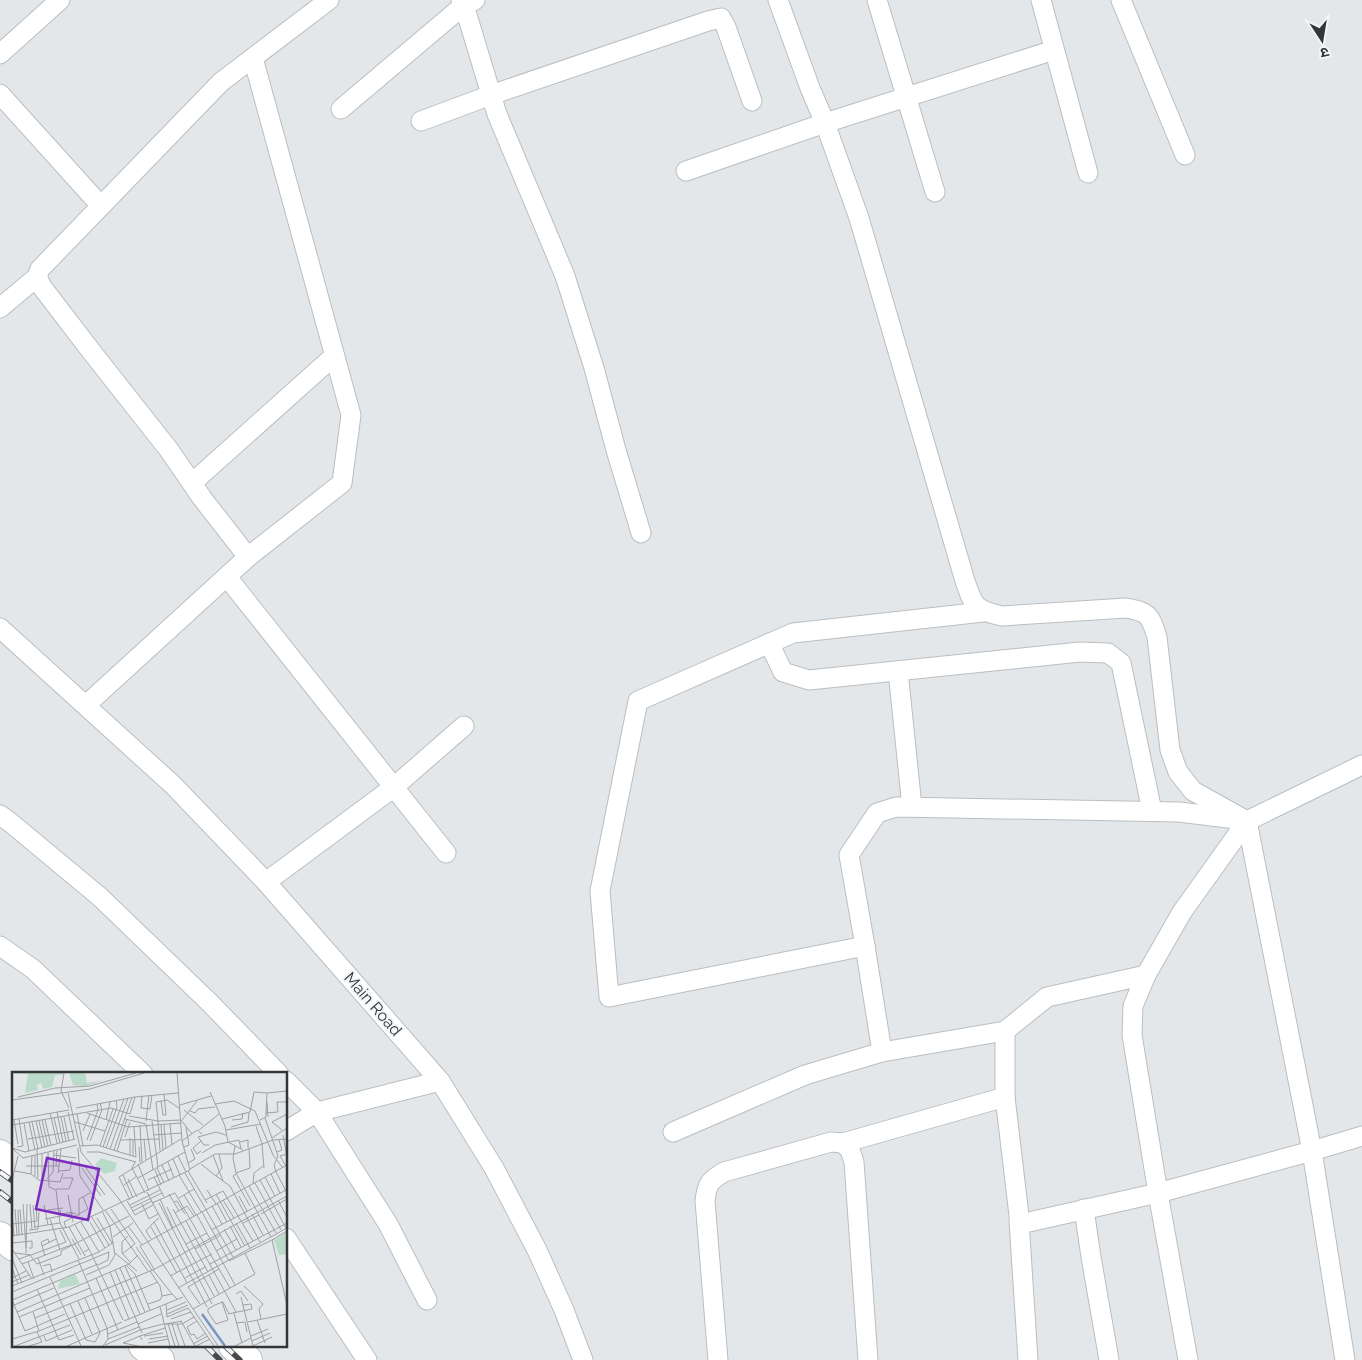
<svg xmlns="http://www.w3.org/2000/svg" width="1362" height="1360" viewBox="0 0 1362 1360" font-family="Raleway,'Noto Sans Devanagari',sans-serif">
<style>
.lines{fill:none;stroke-linecap:round;stroke-linejoin:round}
.street-casing{stroke:#bbbec0;stroke-width:21}
.primary-casing{stroke:#bbbec0;stroke-width:30}
.street{stroke:#fff;stroke-width:19}
.primary{stroke:#fff;stroke-width:28}
.rail-casing{stroke:#494a4b;stroke-width:5.5}
.rail{stroke:#f2f5f8;stroke-width:4;stroke-dasharray:11;stroke-linecap:butt}
.labels{text-anchor:middle;dominant-baseline:central;stroke-width:4;stroke-linejoin:round;paint-order:stroke}
.street-label{font-size:16px;fill:#343536;stroke:#f2f5f8}
.inset-river{fill:none;stroke:#7b97c0;stroke-width:2.5}
.inset-road{fill:none;stroke:#9ea0a2;stroke-width:1}
.view{fill:#7b2cbf;fill-opacity:0.15;stroke:#7b2cbf;stroke-width:2.5}
.inset-edge{fill:none;stroke:#343536;stroke-width:2.5}
</style>
<rect width="100%" height="100%" fill="#e4e7ea"/>
<g class="lines">
<g class="street-casing">
<g id="street">
<path d="M 461,0 L 464,5 L 497,114 L 565,276 L 594,368 L 616,450 L 641,533"/>
<path d="M 778,0 L 810,88 L 825,123 L 859,218 L 965,581 C 974,607 975,610 1002,616 L 1126,608 C 1149,612 1150,615 1157,637 L 1170,750 L 1178,772 L 1193,791 L 1247,821"/>
<path d="M 877,0 L 935,192"/>
<path d="M 1041,0 L 1088,173"/>
<path d="M 1121,0 L 1185,155"/>
<path d="M 0,54 L 60,0"/>
<path d="M 0,94 L 101,206"/>
<path d="M 341,109 L 464,5 L 475,0"/>
<path d="M 421,121 L 491,95 L 708,21 L 721,18 L 726,27 L 752,101"/>
<path d="M 686,171 L 825,123 L 1054,50"/>
<path d="M 0,308 L 37,277"/>
<path d="M 192,483 L 334,356"/>
<path d="M 248,557 L 202,498 L 169,450 L 91,351 L 42,287 L 37,277 L 40,269 L 221,82 L 329,0"/>
<path d="M 227,577 L 446,853"/>
<path d="M 0,628 L 173,785 L 266,882 L 440,1081 L 494,1168 L 537,1250 L 564,1310 L 583,1360"/>
<path d="M 769,643 L 783,672 L 809,680 L 1080,652 L 1108,653 L 1121,663 L 1152,811"/>
<path d="M 898,671 L 912,807"/>
<path d="M 86,705 L 248,557 L 342,483 L 351,415 L 253,58"/>
<path d="M 0,815 L 11,823 L 100,897 L 210,1003 L 279,1074"/>
<path d="M 1247,821 L 1312,1151 L 1345,1360"/>
<path d="M 266,882 L 394,787 L 464,726"/>
<path d="M 0,946 L 33,969 L 143,1074"/>
<path d="M 865,946 L 609,997 L 600,891 L 638,701 L 793,633 L 983,612"/>
<path d="M 1005,1031 L 1005,1097 L 1020,1224 L 1158,1193 L 1312,1151 L 1362,1136"/>
<path d="M 882,1052 L 865,946 L 849,855 L 877,813 L 896,807 L 1179,812 L 1236,819"/>
<path d="M 286,1081 L 317,1112 L 388,1224 L 427,1300"/>
<path d="M 286,1131 L 317,1112 L 440,1081"/>
<path d="M 673,1132 L 805,1075 L 882,1052 L 1005,1031 L 1047,997 L 1146,975"/>
<path d="M 843,1143 L 850,1150 L 854,1162 L 868,1360"/>
<path d="M 1084,1209 L 1091,1257 L 1109,1360"/>
<path d="M 1019,1221 L 1028,1360"/>
<path d="M 286,1238 L 367,1360"/>
<path d="M 718,1360 L 705,1201 C 707,1184 709,1181 724,1172 L 831,1142 L 843,1143 L 1005,1097"/>
<path d="M 1188,1360 L 1158,1193 L 1132,1035 L 1133,1006 L 1146,975 L 1182,912 L 1247,821 L 1362,765"/>
</g>
</g>
<g class="primary-casing">
<g id="primary">
<path d="M 0,1154 L 14,1165"/>
<path d="M 0,1236 L 14,1247"/>
<path d="M 143,1346 L 160,1360"/>
<path d="M 233,1346 L 248,1360"/>
</g>
</g>
<use href="#street" class="street"/>
<use href="#primary" class="primary"/>
<g class="rail-casing">
<g id="rail">
<path d="M 0,1172 L 14,1182"/>
<path d="M 0,1192 L 14,1203"/>
<path d="M 206,1346 L 220,1360"/>
<path d="M 225,1346 L 240,1360"/>
</g>
</g>
<use href="#rail" class="rail"/>
</g>
<g class="labels">
<g class="street-label">
<text transform="translate(373 1004) rotate(49)">Main Road</text>
</g>
</g>
<g transform="translate(12 1072)">
<rect width="275" height="275" fill="#e4e7ea"/>
<path d="M 2,1 L 50,1 L 51,3 L 43,3 L 40,15 L 31,17 L 29,11 L 25,13 L 26,18 L 13,21 L 16,2 ZM 57,1 L 73,1 L 75,11 L 93,8 L 74,14 L 61,13 ZM 89,86 L 105,91 L 103,99 L 92,102 L 83,93 ZM 275,160 L 275,182 L 267,183 L 262,168 ZM 63,202 L 68,212 L 46,217 L 48,209 Z" fill="#bbdbca"/>
<path class="inset-river" d="M 190,242 L 213,274"/>
<path class="inset-road" d="M 52,1 L 49,19 L 57,36M 198,20 L 213,54 L 216,70 L 231,78M 56,21 L 69,80 L 107,127 L 206,274M 255,21 L 275,19M 152,22 L 154,43M 130,24 L 129,36 L 138,37 L 140,23M 6,25 L 43,16 L 78,14 L 124,1M 0,28 L 78,17 L 132,1M 149,29 L 151,43 L 154,43M 255,30 L 256,45M 203,32 L 222,29 L 243,39 L 261,83 L 271,96M 168,33 L 199,24M 64,36 L 123,25 L 166,21M 167,36 L 155,28 L 144,30 L 146,49 L 169,48 L 180,62M 172,38 L 191,53M 178,39 L 183,41 L 186,37 L 203,35M 45,40 L 51,70M 56,40 L 62,67M 38,41 L 45,71M 75,41 L 116,55 L 169,51M 65,42 L 71,74M 118,42 L 123,25M 117,44 L 146,49 L 148,79M 49,45 L 54,69M 52,45 L 57,69M 42,46 L 48,71M 253,46 L 266,84 L 262,93 L 264,100 L 275,121M 113,47 L 134,52 L 141,98M 210,47 L 238,40 L 242,20 L 255,21 L 254,41M 0,48 L 57,38M 2,48 L 6,72M 30,48 L 36,74M 33,48 L 39,73M 94,48 L 98,30M 170,48 L 185,29M 220,48 L 230,47 L 231,41M 248,48 L 254,45 L 254,41 L 266,40 L 265,30 L 275,30M 24,49 L 30,76M 27,49 L 33,75M 134,49 L 137,23M 140,49 L 146,95M 17,50 L 23,78M 20,50 L 26,77M 63,50 L 93,59M 12,51 L 17,79M 158,52 L 160,73M 0,53 L 99,36 L 118,42M 128,53 L 130,90M 149,53 L 151,78M 152,53 L 154,76M 244,54 L 250,72 L 252,96M 122,55 L 124,85M 219,55 L 236,50 L 237,41M 187,58 L 207,42M 214,58 L 249,52M 270,58 L 260,50 L 275,42M 71,59 L 78,42M 141,63 L 170,61M 271,63 L 275,85M 113,65 L 118,50M 118,66 L 118,83M 260,66 L 275,56M 16,67 L 62,59M 132,67 L 134,88M 75,68 L 86,38 L 85,32M 108,68 L 147,67M 121,68 L 121,84M 78,69 L 90,38 L 88,31M 170,69 L 185,58 L 190,62M 189,69 L 181,76 L 185,82 L 189,79M 228,70 L 236,68 L 236,76M 197,73 L 192,73 L 186,65 L 204,60 L 214,63M 68,74 L 85,73 L 124,85M 88,74 L 101,37M 223,74 L 221,86 L 224,101 L 259,165M 5,75 L 11,74 L 7,47M 91,75 L 105,35 L 104,28M 127,75 L 128,91M 172,75 L 177,73 L 174,55M 0,76 L 11,86 L 65,73M 0,76 L 13,80 L 63,67M 66,76 L 68,104 L 91,138M 94,76 L 112,27M 25,77 L 26,106M 98,77 L 116,26M 102,78 L 120,25M 105,79 L 115,47M 36,80 L 37,115 L 44,118 L 48,151 L 67,187M 75,80 L 87,80 L 124,90M 265,80 L 270,78 L 267,68M 190,81 L 203,73 L 227,68 L 229,77M 207,82 L 210,96 L 204,104 L 218,114 L 248,170M 275,82 L 268,84 L 275,96M 42,83 L 64,86M 201,83 L 211,109M 166,84 L 174,100M 161,87 L 168,103M 123,90 L 120,96 L 133,121M 156,90 L 162,106M 176,91 L 183,87 L 179,77M 126,92 L 137,119M 189,92 L 204,104M 72,93 L 93,123M 150,93 L 157,109M 14,94 L 47,94 L 46,101M 44,94 L 45,78M 47,94 L 49,77M 70,96 L 89,124M 145,96 L 152,111M 178,97 L 203,82 L 223,82 L 261,68 L 275,67M 143,98 L 149,113M 3,99 L 19,102 L 20,84M 47,99 L 58,98 L 60,88M 176,99 L 195,131M 173,101 L 221,185M 224,101 L 238,96 L 237,76M 19,102 L 27,108 L 48,110 L 51,101M 224,102 L 221,104 L 238,134M 259,102 L 268,121M 111,103 L 121,126M 167,103 L 189,140M 23,104 L 23,83M 142,105 L 152,125M 253,105 L 263,124M 126,106 L 173,80M 35,107 L 41,100 L 42,79M 116,107 L 125,125M 136,108 L 160,97M 248,108 L 274,156M 0,109 L 6,84M 30,109 L 30,82M 243,111 L 269,158M 241,112 L 242,101 L 251,94M 112,113 L 125,104M 237,114 L 264,161M 44,117 L 57,117 L 61,106 L 51,106M 195,118 L 204,132M 135,120 L 195,235M 157,122 L 167,139M 204,122 L 233,174M 56,123 L 61,150M 172,123 L 184,143M 227,124 L 235,139M 167,126 L 182,117M 148,127 L 161,156M 118,128 L 107,105 L 169,67M 193,128 L 211,119 L 241,169M 211,128 L 222,146M 266,128 L 275,145M 115,129 L 123,143 L 141,133M 162,130 L 165,129 L 173,142M 140,131 L 163,121 L 218,216M 147,131 L 200,232M 205,131 L 215,150M 11,132 L 14,176M 18,132 L 20,158M 130,132 L 137,147 L 146,142M 21,133 L 23,156M 32,133 L 36,153M 118,133 L 148,118M 200,134 L 210,152M 155,135 L 164,154M 119,136 L 150,121M 3,137 L 5,163M 8,137 L 10,163M 99,137 L 123,172 L 110,182M 161,137 L 196,200M 6,138 L 7,163M 36,138 L 51,136M 48,138 L 49,142 L 61,140M 93,138 L 136,199M 121,139 L 140,129M 190,140 L 217,189 L 262,167M 163,141 L 175,134 L 182,144M 232,141 L 274,118M 0,142 L 2,164M 240,142 L 251,163M 249,142 L 275,127M 185,143 L 223,213M 67,144 L 67,127 L 78,121M 79,144 L 97,173M 85,146 L 100,171M 147,146 L 142,150 L 175,211M 33,147 L 64,141M 38,147 L 48,178M 174,149 L 224,240M 69,150 L 87,180M 78,150 L 93,176M 224,151 L 238,176M 231,151 L 247,143M 0,152 L 25,149 L 24,133M 63,153 L 77,177 L 72,180M 116,154 L 130,173M 164,154 L 202,224M 218,154 L 229,175M 22,155 L 48,151M 57,155 L 73,184M 139,155 L 165,201M 54,156 L 52,150 L 76,137 L 71,125M 212,157 L 224,178M 17,158 L 26,157 L 27,140M 199,158 L 232,141M 275,159 L 260,168 L 275,233M 0,164 L 57,155 L 178,98 L 170,69 L 165,1M 116,164 L 110,170 L 110,181 L 119,191M 101,165 L 121,151M 60,167 L 69,183M 139,167 L 134,159 L 142,150M 0,171 L 20,169 L 20,176 L 17,176M 174,172 L 195,161M 30,174 L 44,167M 124,175 L 140,198M 0,177 L 20,207M 77,177 L 111,248M 183,177 L 209,163M 204,179 L 225,167M 3,181 L 19,183 L 54,170 L 48,158M 14,181 L 15,132M 103,181 L 125,199M 33,184 L 29,170 L 36,167 L 37,171M 0,186 L 10,211M 26,186 L 32,203M 7,187 L 18,183 L 25,192 L 49,183 L 49,179 L 117,144M 66,188 L 95,256 L 96,267 L 91,274M 16,190 L 22,207M 10,192 L 59,173M 198,192 L 275,151M 31,194 L 38,192 L 40,200M 113,194 L 133,240M 115,194 L 123,202 L 138,238M 0,196 L 6,212M 108,196 L 128,242M 142,197 L 128,174 L 275,93M 103,198 L 130,261M 141,198 L 160,222M 98,200 L 117,247M 74,203 L 97,193 L 103,183 L 98,155 L 90,139M 197,203 L 207,222M 158,204 L 200,182M 38,205 L 69,274M 0,206 L 14,199M 84,206 L 106,258M 173,206 L 193,195M 0,210 L 17,203M 0,214 L 87,180 L 102,170M 232,214 L 251,232 L 247,237 L 249,247M 176,215 L 207,197M 176,215 L 188,232M 166,216 L 275,156M 25,217 L 47,268 L 62,263M 0,220 L 97,180 L 96,188 L 86,193M 224,222 L 229,219 L 236,229M 150,224 L 160,222 L 165,227M 229,225 L 241,274M 0,228 L 86,192M 0,228 L 13,259M 66,229 L 80,262M 210,230 L 216,248 L 204,252 L 196,240 L 196,237 L 203,233 L 210,230 L 211,230 L 217,242M 58,232 L 74,268 L 83,270 L 88,261 L 73,226M 136,232 L 148,228 L 150,224 L 148,214 L 138,199M 154,232 L 155,245 L 176,236 L 202,274M 0,234 L 42,216M 148,235 L 158,274M 181,237 L 243,202 L 233,181M 155,238 L 174,230M 5,240 L 117,192 L 126,183M 21,240 L 27,259M 222,241 L 230,271M 155,242 L 176,233M 216,242 L 240,237 L 239,232 L 231,233M 7,245 L 78,216M 23,246 L 143,197 L 275,124M 159,247 L 179,240M 245,248 L 253,271M 112,249 L 171,225M 169,249 L 183,274M 185,249 L 175,255 L 179,263 L 182,262 L 185,267 L 194,261M 236,250 L 275,242M 224,251 L 233,250 L 235,260M 126,252 L 149,242M 154,252 L 170,249M 156,252 L 163,274M 160,252 L 167,274M 165,252 L 173,274M 13,259 L 53,242M 96,262 L 125,250M 32,264 L 34,269 L 60,258M 128,264 L 153,256M 132,264 L 151,261M 239,264 L 256,257M 0,267 L 27,259 L 146,210M 96,267 L 127,255M 137,267 L 156,264M 240,269 L 258,261M 111,271 L 128,264 L 130,268M 111,271 L 126,274M 136,271 L 156,267M 181,272 L 196,264M 93,273 L 128,258 L 151,252 L 170,252 L 182,245M 3,274 L 58,253M 17,274 L 30,270 L 25,260M 55,274 L 110,250M 184,274 L 198,267M 223,274 L 239,266M 241,274 L 260,265"/>
<path class="view" d="M 35,86 L 87,97 L 76,148 L 24,137 Z"/>
<rect width="275" height="275" class="inset-edge"/>
</g>
<g transform="translate(1322 40) rotate(168)" stroke="#f2f5f8" stroke-width="4" paint-order="stroke">
<path d="M0-4L9 19L0 12L-9 19Z" fill="#343536"/>
<text y="-8" font-size="14" font-weight="bold" text-anchor="middle" fill="#343536">उ</text>
</g>
</svg>
